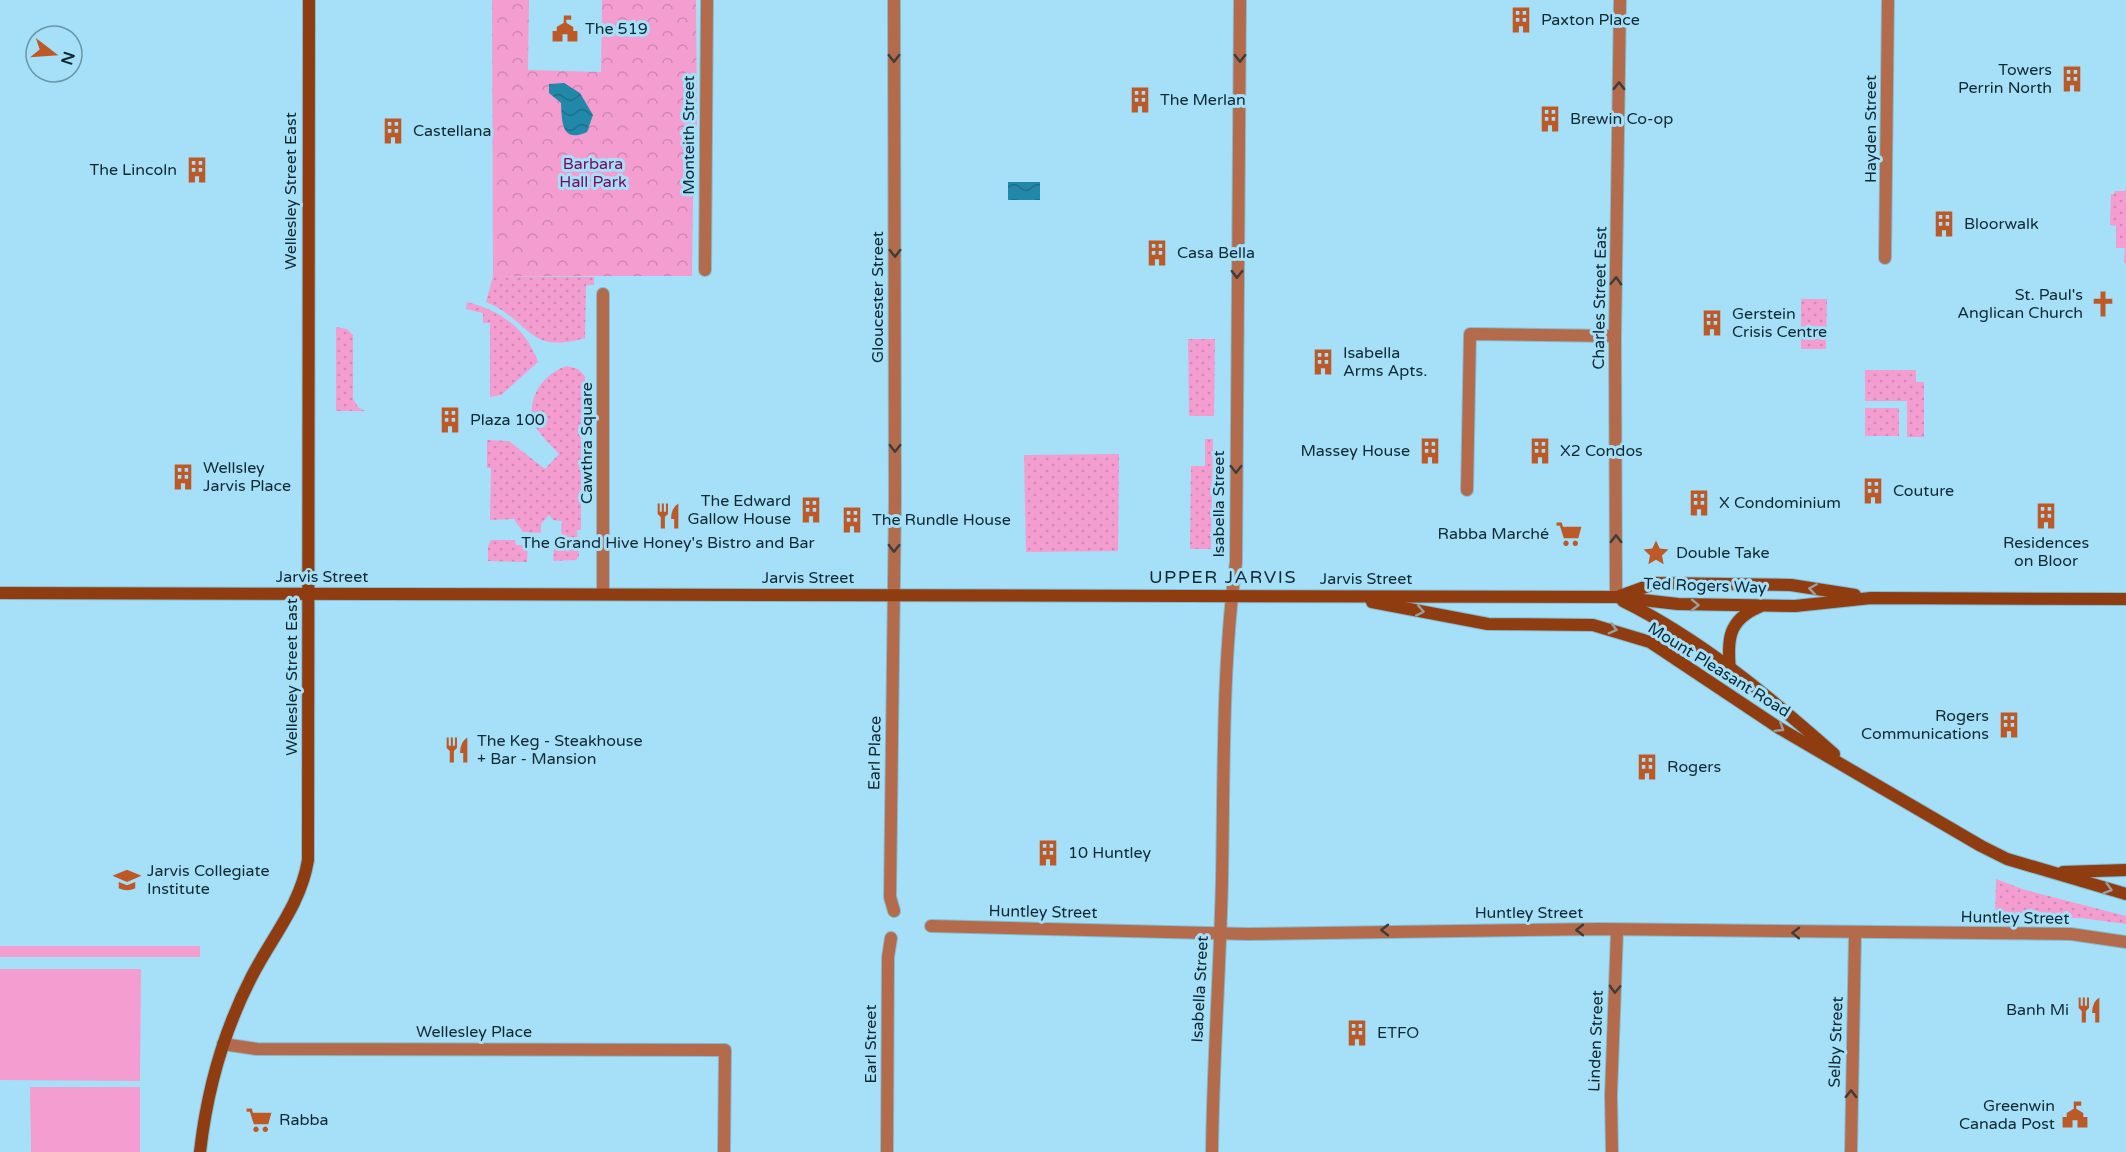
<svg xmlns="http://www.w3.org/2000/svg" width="2126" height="1152" viewBox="0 0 2126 1152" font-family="'Varela Round',sans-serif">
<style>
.grass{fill:url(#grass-dots)}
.park{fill:url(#park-crowns)}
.pitch{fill:#f49dd0}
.water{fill:url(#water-waves)}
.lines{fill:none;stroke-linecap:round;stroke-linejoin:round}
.street-casing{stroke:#87bbd0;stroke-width:14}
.secondary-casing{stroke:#87bbd0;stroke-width:14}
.street{stroke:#b36b4c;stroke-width:12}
.secondary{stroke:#8f3c10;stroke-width:12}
.oneway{stroke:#413c39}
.oneway2{stroke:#9c9e9b}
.labels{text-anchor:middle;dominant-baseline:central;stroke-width:6;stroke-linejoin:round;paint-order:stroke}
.poi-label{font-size:16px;fill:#102831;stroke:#a5e0f8;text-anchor:start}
.street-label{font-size:16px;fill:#102831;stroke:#a5e0f8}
.park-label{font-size:16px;fill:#790959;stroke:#a5e0f8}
.neighbourhood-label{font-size:18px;letter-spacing:1.5px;fill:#102831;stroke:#a5e0f8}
</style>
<defs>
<pattern id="grass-dots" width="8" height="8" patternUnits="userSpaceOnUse" patternTransform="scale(1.5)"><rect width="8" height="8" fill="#f49dd0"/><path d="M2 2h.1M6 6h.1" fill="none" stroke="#d087b3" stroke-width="1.8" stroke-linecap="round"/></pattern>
<pattern id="park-crowns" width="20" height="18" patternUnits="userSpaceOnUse" patternTransform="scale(1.5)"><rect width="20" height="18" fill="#f49dd0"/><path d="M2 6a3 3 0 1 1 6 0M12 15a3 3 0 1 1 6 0" fill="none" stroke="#d087b3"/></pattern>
<pattern id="water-waves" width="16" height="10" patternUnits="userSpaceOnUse" patternTransform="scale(1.5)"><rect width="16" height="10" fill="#2188a9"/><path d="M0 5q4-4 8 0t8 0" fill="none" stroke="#1b6f8a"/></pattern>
</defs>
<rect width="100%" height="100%" fill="#a5e0f8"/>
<g class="grass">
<path d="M 2126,186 L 2126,263 L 2124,263 L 2125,248 L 2116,248 L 2116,226 L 2110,225 L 2111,194 L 2114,194 L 2115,191 L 2125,191 Z"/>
<path d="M 493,276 L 594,277 L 594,285 L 586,285 L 585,338 C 527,355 532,321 486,302 Z"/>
<path d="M 1801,299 L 1827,299 L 1826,349 L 1801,349 Z"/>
<path d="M 467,302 C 501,311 526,328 538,362 L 501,395 L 490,397 L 490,323 L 483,323 L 483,313 L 466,309 Z"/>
<path d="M 336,327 L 347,329 L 353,335 L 353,399 L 358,407 L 365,411 L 336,411 Z"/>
<path d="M 1188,339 L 1215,339 L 1214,416 L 1189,416 Z"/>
<path d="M 567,366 L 578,369 L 585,376 L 585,402 L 581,413 L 581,530 L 577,530 L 579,556 L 576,560 L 553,561 L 554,549 L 563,547 L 566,541 L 561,532 L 562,521 L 553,520 L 549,515 L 541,524 L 541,533 L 523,532 L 514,519 L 490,520 L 491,468 L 487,468 L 487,440 L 509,441 L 545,469 L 559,454 C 552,446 543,438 537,429 C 522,404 542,373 567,366 Z"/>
<path d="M 1865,370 L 1916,370 L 1916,382 L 1924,382 L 1924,437 L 1907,437 L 1907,401 L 1865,401 Z"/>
<rect x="1865" y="408" width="34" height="28"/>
<path d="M 1205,439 L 1213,439 L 1211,549 L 1190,549 L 1191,466 L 1205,466 Z"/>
<path d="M 1119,454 L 1118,551 L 1026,552 L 1024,455 Z"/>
<path d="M 491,540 L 515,540 L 516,545 L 528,545 L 527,562 L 488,561 L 488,546 Z"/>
<path d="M 1996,879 L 2025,890 L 2126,916 L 2126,924 L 2081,918 L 1995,918 Z"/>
</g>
<path class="park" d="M 492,0 L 529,0 L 528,70 L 601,72 L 602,0 L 696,0 L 697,127 L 694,127 L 692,276 L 493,276 Z"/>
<g class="pitch">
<rect x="0" y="946" width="200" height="11"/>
<path d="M 0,969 L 141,969 L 140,1081 L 0,1080 Z"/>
<path d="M 30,1087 L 140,1087 L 140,1152 L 31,1152 Z"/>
</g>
<g class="water">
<path d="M 564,83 L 580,93 L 593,115 L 587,132 C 561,144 562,121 561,103 L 549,93 L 549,84 Z"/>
<rect x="1008" y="182" width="32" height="18"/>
</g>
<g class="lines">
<g class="street-casing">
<g id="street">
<path d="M 1885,258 L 1888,0"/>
<path d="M 705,270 L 707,0"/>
<path d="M 603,294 L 603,593"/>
<path d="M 1467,490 L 1470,334 L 1615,336"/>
<path d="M 1616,597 L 1615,336 L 1620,0"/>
<path d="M 894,911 L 890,897 L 895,501 L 894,0"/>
<path d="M 931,926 L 1248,934 L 1601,929 L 2071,934 L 2126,942"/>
<path d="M 223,1044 L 257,1049 L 725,1050 L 724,1152"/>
<path d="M 887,1152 L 888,957 L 891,938"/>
<path d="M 1212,1152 C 1213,1061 1220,970 1222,879 C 1224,773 1222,667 1236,562 L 1240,0"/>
<path d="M 1612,1152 L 1611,1095 L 1617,931"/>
<path d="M 1851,1152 L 1855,934"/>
</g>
</g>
<g class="secondary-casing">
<g id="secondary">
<path d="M 0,593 L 1616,597 L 1678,604 L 1795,606 L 1871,598 L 2126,599"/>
<path d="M 1620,596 L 1656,583 L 1791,585 L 1855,595"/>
<path d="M 1623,601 C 1700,639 1770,697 1834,754"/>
<path d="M 1372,602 L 1488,624 L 1593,625 L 1650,642 L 1779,728 L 1981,846 L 2007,859 L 2126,894"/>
<path d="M 1730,670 C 1727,640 1728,620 1759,607"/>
<path d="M 2063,872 L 2126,870"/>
<path d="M 200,1152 C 207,1090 223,1032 252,976 C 272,937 301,904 308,860 L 309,0"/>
</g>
</g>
<use href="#street" class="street"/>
<use href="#secondary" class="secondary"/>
</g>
<defs><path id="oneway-chevron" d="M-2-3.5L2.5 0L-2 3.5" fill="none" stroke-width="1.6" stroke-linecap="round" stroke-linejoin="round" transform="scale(1.5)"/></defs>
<g class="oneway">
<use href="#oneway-chevron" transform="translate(894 58) rotate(90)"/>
<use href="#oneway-chevron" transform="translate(1240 58) rotate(90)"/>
<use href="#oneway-chevron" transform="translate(1619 86) rotate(-89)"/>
<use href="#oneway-chevron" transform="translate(895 253) rotate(90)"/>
<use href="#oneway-chevron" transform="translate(1237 274) rotate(91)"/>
<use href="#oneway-chevron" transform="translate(1616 281) rotate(-88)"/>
<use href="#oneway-chevron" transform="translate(895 448) rotate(90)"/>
<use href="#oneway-chevron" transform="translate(1236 469) rotate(90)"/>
<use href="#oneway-chevron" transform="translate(1616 539) rotate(-90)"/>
<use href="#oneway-chevron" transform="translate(894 548) rotate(91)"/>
<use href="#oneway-chevron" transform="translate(1385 930) rotate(180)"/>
<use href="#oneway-chevron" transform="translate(1580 930) rotate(180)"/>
<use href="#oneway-chevron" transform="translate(1796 933) rotate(-179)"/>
<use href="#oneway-chevron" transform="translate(1615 989) rotate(92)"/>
<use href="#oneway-chevron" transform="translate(1851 1094) rotate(-89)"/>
</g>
<g class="oneway2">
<use href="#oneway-chevron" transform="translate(1813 589) rotate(-171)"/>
<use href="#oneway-chevron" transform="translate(1695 605) rotate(1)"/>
<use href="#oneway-chevron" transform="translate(1420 611) rotate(11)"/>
<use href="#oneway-chevron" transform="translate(1613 629) rotate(15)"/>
<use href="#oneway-chevron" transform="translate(1780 728) rotate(32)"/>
<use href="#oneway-chevron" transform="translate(2108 889) rotate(16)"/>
</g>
<defs>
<g id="building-bare" transform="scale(2.07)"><path d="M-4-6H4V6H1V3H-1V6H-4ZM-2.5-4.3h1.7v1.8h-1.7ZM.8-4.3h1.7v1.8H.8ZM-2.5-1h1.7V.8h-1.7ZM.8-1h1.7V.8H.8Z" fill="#bd5827" stroke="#a5e0f8" stroke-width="2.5" paint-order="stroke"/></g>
<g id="civic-bare" transform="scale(2.07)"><path d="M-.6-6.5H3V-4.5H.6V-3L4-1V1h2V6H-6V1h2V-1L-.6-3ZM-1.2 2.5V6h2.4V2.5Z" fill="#bd5827" stroke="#a5e0f8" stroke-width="2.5" paint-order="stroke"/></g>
<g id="church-bare" transform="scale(2.07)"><path d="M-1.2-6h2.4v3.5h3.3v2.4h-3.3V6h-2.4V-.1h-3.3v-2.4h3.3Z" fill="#bd5827" stroke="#a5e0f8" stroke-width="2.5" paint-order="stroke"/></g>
<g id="restaurant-bare" transform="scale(2.07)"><path d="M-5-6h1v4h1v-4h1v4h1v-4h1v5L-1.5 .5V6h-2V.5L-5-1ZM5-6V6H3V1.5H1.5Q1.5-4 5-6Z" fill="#bd5827" stroke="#a5e0f8" stroke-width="2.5" paint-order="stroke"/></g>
<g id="supermarket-bare" transform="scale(2.07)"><path d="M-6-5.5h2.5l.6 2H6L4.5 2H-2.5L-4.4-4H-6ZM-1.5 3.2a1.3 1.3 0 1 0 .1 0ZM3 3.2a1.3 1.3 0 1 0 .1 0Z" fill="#bd5827" stroke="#a5e0f8" stroke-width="2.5" paint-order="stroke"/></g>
<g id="sight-bare" transform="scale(2.07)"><path d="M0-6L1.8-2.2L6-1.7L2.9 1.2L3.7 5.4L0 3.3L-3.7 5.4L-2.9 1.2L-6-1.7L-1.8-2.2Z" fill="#bd5827" stroke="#a5e0f8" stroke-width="2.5" paint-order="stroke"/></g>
<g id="school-bare" transform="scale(2.07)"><path d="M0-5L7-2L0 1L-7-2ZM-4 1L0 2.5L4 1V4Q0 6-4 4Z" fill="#bd5827" stroke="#a5e0f8" stroke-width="2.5" paint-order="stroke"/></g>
</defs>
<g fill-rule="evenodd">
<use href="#building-bare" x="1521" y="20"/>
<use href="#civic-bare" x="565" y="29"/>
<use href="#building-bare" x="2072" y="79"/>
<use href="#building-bare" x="1140" y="100"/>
<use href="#building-bare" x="1550" y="119"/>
<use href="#building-bare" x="393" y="131"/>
<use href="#building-bare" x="197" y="170"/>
<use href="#building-bare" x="1944" y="224"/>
<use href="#building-bare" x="1157" y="253"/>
<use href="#church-bare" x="2103" y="304"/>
<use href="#building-bare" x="1712" y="323"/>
<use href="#building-bare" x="1323" y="362"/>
<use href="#building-bare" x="450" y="420"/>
<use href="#building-bare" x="1430" y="451"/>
<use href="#building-bare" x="1540" y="451"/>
<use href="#building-bare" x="183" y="477"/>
<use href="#building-bare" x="1873" y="491"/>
<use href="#building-bare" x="1699" y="503"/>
<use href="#building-bare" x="811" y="510"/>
<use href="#restaurant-bare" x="668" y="516"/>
<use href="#building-bare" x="2046" y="516"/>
<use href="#building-bare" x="852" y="520"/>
<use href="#supermarket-bare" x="1569" y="534"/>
<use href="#sight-bare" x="1656" y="553"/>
<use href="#building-bare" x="2009" y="725"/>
<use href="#restaurant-bare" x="457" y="750"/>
<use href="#building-bare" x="1647" y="767"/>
<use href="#building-bare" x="1048" y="853"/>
<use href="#school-bare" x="127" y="880"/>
<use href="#restaurant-bare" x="2089" y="1010"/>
<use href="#building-bare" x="1357" y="1033"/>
<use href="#civic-bare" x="2075" y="1115"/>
<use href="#supermarket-bare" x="259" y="1120"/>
</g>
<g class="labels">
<g class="poi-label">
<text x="1541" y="20">Paxton Place</text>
<text x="585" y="29">The 519</text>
<text x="2052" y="70" text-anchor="end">Towers<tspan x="2052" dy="18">Perrin North</tspan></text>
<text x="1160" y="100">The Merlan</text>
<text x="1570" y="119">Brewin Co-op</text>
<text x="413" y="131">Castellana</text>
<text x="177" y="170" text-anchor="end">The Lincoln</text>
<text x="1964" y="224">Bloorwalk</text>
<text x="1177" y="253">Casa Bella</text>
<text x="2083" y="295" text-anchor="end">St. Paul's<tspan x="2083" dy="18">Anglican Church</tspan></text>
<text x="1732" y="314">Gerstein<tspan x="1732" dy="18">Crisis Centre</tspan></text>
<text x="1343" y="353">Isabella<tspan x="1343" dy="18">Arms Apts.</tspan></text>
<text x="470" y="420">Plaza 100</text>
<text x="1410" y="451" text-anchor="end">Massey House</text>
<text x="1560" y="451">X2 Condos</text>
<text x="203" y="468">Wellsley<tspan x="203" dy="18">Jarvis Place</tspan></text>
<text x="1893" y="491">Couture</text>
<text x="791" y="501" text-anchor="end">The Edward<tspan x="791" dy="18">Gallow House</tspan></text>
<text x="1719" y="503">X Condominium</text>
<text x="872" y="520">The Rundle House</text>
<text x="1549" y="534" text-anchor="end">Rabba Marché</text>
<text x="668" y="543" text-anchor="middle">The Grand Hive Honey's Bistro and Bar</text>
<text x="2046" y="543" text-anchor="middle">Residences<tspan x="2046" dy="18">on Bloor</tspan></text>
<text x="1676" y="553">Double Take</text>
<text x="1989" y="716" text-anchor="end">Rogers<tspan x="1989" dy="18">Communications</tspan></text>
<text x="477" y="741">The Keg - Steakhouse<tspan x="477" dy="18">+ Bar - Mansion</tspan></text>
<text x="1667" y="767">Rogers</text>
<text x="1068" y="853">10 Huntley</text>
<text x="147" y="871">Jarvis Collegiate<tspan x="147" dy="18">Institute</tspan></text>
<text x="2069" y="1010" text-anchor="end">Banh Mi</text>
<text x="1377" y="1033">ETFO</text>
<text x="2055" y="1106" text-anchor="end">Greenwin<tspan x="2055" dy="18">Canada Post</tspan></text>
<text x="279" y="1120">Rabba</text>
</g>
<g class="street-label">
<text transform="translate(1871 129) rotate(-90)">Hayden Street</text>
<text transform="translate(689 135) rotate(-90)">Monteith Street</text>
<text transform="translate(291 191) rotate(-90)">Wellesley Street East</text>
<text transform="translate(878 297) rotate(-90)">Gloucester Street</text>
<text transform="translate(1600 298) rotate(-89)">Charles Street East</text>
<text transform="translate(587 443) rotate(-90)">Cawthra Square</text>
<text transform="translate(1219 504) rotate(-90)">Isabella Street</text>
<text x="322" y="577">Jarvis Street</text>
<text x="808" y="578">Jarvis Street</text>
<text x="1366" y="579">Jarvis Street</text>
<text transform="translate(1705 586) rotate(2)">Ted Rogers Way</text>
<text transform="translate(1719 670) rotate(32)">Mount Pleasant Road</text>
<text transform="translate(292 677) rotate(-90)">Wellesley Street East</text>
<text transform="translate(875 753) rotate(-89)">Earl Place</text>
<text transform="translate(1043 912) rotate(1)">Huntley Street</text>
<text x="1529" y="913">Huntley Street</text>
<text transform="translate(2015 918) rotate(1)">Huntley Street</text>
<text transform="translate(1200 989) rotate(-87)">Isabella Street</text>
<text x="474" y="1032">Wellesley Place</text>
<text transform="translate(1596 1041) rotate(-88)">Linden Street</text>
<text transform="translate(1836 1042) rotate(-88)">Selby Street</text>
<text transform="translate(871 1044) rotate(-90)">Earl Street</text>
</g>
<g class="park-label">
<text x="593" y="164">Barbara<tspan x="593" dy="18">Hall Park</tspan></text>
</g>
<g class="neighbourhood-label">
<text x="1223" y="577">UPPER JARVIS</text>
</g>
</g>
<g transform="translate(54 54) rotate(107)"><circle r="28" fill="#a5e0f8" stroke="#6996a8" stroke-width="1.5"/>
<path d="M0-4.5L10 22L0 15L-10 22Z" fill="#bd5827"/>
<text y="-9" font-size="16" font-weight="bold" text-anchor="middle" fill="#102831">N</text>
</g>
</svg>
